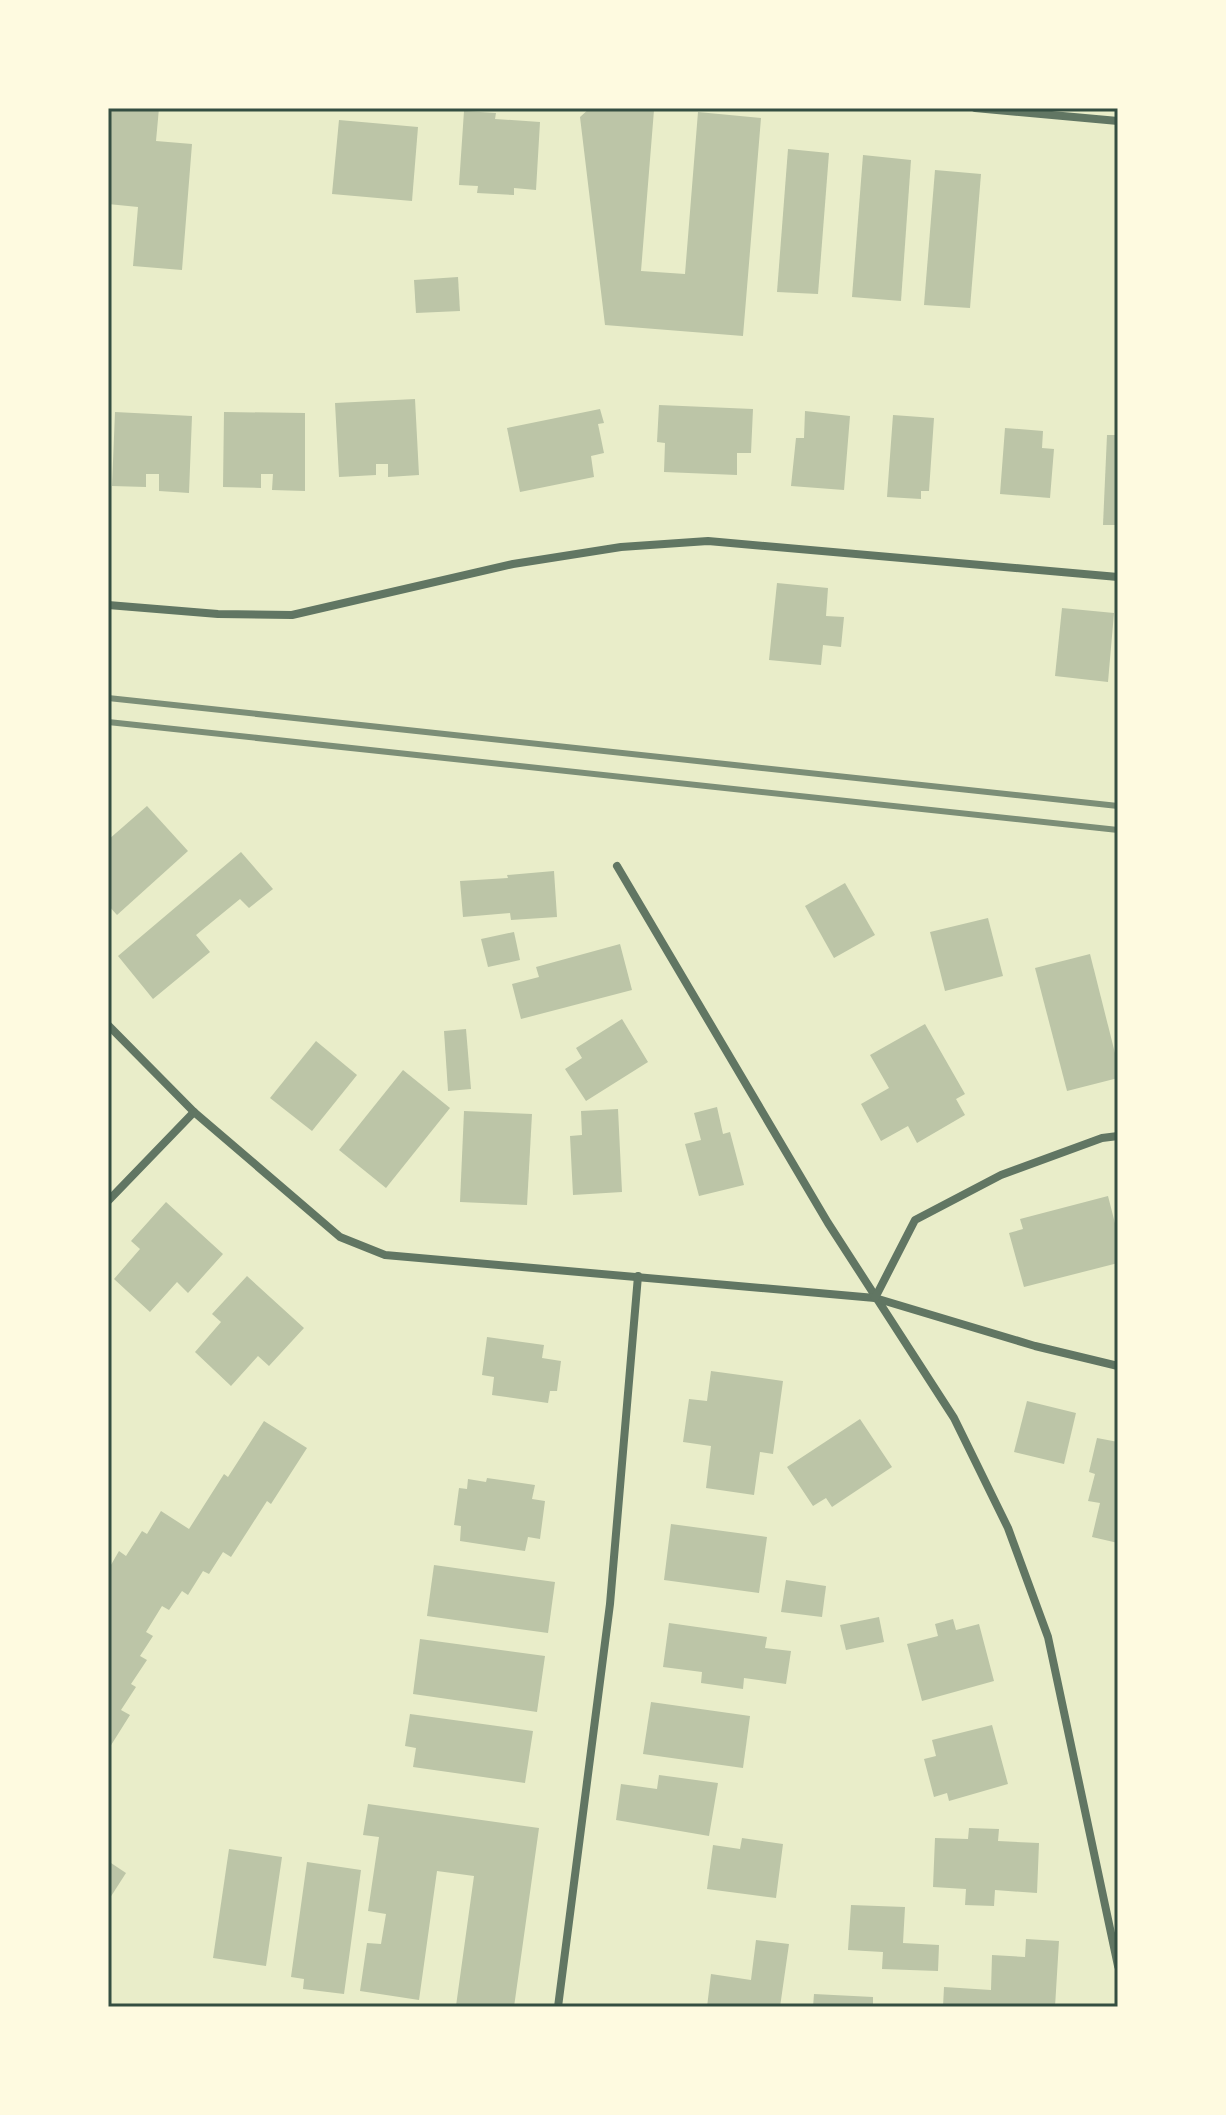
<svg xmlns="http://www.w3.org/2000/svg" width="1226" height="2115" viewBox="0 0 1226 2115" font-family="Rubik,sans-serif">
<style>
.building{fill:#bcc5a7}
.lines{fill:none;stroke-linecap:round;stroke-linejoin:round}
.minor{stroke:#617663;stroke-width:8}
.rail{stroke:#7c8e77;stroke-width:6}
.neatline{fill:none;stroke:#344e41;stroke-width:3}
</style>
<rect width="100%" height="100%" fill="#e9edc9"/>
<g class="building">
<path d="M 108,108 L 159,108 L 156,141 L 192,144 L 182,270 L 133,266 L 138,207 L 108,204 Z"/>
<path d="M 590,108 L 654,110 L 641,271 L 685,274 L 698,112 L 761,118 L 743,336 L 605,325 L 580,117 Z"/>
<path d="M 464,111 L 496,113 L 495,119 L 540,122 L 536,190 L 514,188 L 514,195 L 477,193 L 478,186 L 459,185 Z"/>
<path d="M 339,120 L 418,127 L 412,201 L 332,194 Z"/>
<path d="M 788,149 L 829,153 L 818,294 L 777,292 Z"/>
<path d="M 863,155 L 911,160 L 901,301 L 852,297 Z"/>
<path d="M 935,170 L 981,174 L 970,308 L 924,305 Z"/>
<path d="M 458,277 L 460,311 L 416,313 L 414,280 Z"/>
<path d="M 415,399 L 419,475 L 388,477 L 388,464 L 376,464 L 376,475 L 339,477 L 335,403 Z"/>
<path d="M 659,405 L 753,409 L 751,453 L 737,453 L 737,475 L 664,472 L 665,443 L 657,442 Z"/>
<path d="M 600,409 L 604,423 L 598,424 L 604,453 L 591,456 L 594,477 L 520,492 L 507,428 Z"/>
<path d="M 805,411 L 850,416 L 844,490 L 791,486 L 796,438 L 804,438 Z"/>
<path d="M 115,412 L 192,416 L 189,493 L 159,491 L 159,474 L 146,474 L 146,487 L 112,486 Z"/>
<path d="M 224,412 L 305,413 L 305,491 L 272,490 L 273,474 L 261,474 L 261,488 L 223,487 Z"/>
<path d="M 893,415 L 934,418 L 929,491 L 921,491 L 921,499 L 887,497 Z"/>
<path d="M 1005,428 L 1043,431 L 1042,448 L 1054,449 L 1050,498 L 1000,494 Z"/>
<path d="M 1107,435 L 1118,435 L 1118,525 L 1103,525 Z"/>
<path d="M 777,583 L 828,588 L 826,616 L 844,617 L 841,647 L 823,645 L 821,665 L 769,660 Z"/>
<path d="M 1062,608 L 1114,613 L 1108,682 L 1055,676 Z"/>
<path d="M 147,806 L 188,851 L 117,915 L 108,905 L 108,840 Z"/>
<path d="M 241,852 L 273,889 L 249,908 L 240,899 L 196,935 L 210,952 L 153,999 L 118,956 Z"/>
<path d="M 554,871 L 557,917 L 511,920 L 510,913 L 463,917 L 460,881 L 508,878 L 507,875 Z"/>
<path d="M 845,883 L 875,935 L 834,958 L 805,906 Z"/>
<path d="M 988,918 L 1003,976 L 945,991 L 930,932 Z"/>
<path d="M 514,932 L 520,960 L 488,967 L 481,939 Z"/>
<path d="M 620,944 L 632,990 L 521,1019 L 512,984 L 539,977 L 536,967 Z"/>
<path d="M 1090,954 L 1118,1065 L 1118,1078 L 1067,1091 L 1035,968 Z"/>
<path d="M 622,1019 L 648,1062 L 586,1101 L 565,1069 L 582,1058 L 576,1048 Z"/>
<path d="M 925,1024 L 965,1094 L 956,1099 L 965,1115 L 917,1143 L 908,1126 L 881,1141 L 861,1104 L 889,1088 L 870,1055 Z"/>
<path d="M 466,1029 L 471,1089 L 448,1091 L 444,1031 Z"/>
<path d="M 316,1041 L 357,1075 L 312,1131 L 270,1098 Z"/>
<path d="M 403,1070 L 450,1108 L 386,1188 L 339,1150 Z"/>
<path d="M 717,1107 L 723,1134 L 730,1132 L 744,1185 L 699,1196 L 685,1144 L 701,1140 L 694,1113 Z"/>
<path d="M 618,1109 L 622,1192 L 573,1195 L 570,1136 L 582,1135 L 581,1111 Z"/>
<path d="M 464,1111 L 532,1114 L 527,1205 L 460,1202 Z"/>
<path d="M 1108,1196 L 1118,1235 L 1118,1263 L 1024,1287 L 1009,1233 L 1023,1229 L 1020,1219 Z"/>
<path d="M 166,1202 L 223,1254 L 188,1293 L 177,1282 L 150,1312 L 114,1279 L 140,1249 L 131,1241 Z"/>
<path d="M 247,1276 L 304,1328 L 269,1366 L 258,1356 L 231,1386 L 195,1352 L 221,1322 L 212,1314 Z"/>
<path d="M 487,1337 L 544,1345 L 542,1358 L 561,1361 L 557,1391 L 550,1391 L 548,1403 L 492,1395 L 494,1377 L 482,1375 Z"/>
<path d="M 711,1371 L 783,1381 L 773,1454 L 760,1452 L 754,1495 L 706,1488 L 711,1446 L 683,1442 L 689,1399 L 707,1401 Z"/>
<path d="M 1027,1401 L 1076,1413 L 1064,1464 L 1014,1452 Z"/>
<path d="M 860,1419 L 892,1467 L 832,1507 L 826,1498 L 813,1506 L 787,1467 Z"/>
<path d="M 264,1421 L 307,1448 L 271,1504 L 267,1501 L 231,1557 L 223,1552 L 209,1574 L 203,1571 L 188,1595 L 182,1591 L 169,1610 L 162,1606 L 146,1632 L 153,1636 L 140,1656 L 147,1660 L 131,1684 L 136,1687 L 121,1710 L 130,1715 L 108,1750 L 108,1570 L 119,1551 L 126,1556 L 142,1531 L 147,1534 L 161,1511 L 189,1529 L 224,1474 L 228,1477 Z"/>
<path d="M 1097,1438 L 1118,1442 L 1118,1543 L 1092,1537 L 1100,1503 L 1088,1501 L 1095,1474 L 1089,1472 Z"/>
<path d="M 487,1478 L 535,1485 L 532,1499 L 545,1501 L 540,1539 L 528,1537 L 525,1551 L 460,1541 L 461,1526 L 454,1525 L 459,1488 L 467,1489 L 468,1479 L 486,1482 Z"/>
<path d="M 671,1524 L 767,1537 L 759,1593 L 664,1580 Z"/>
<path d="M 434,1565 L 555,1582 L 548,1633 L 427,1616 Z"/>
<path d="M 786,1580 L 826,1586 L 822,1617 L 781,1612 Z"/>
<path d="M 879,1617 L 884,1642 L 846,1650 L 840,1625 Z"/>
<path d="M 953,1619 L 956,1630 L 979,1624 L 994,1681 L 922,1701 L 907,1644 L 938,1636 L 935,1624 Z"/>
<path d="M 669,1623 L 767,1637 L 765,1648 L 791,1651 L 786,1684 L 744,1678 L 743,1689 L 701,1683 L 702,1672 L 663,1667 Z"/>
<path d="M 420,1639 L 545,1656 L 537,1712 L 413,1694 Z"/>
<path d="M 651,1702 L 750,1716 L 743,1768 L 643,1754 Z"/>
<path d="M 410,1714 L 533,1731 L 525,1783 L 413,1767 L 416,1748 L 405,1746 Z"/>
<path d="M 992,1725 L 1008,1784 L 949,1801 L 947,1793 L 934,1797 L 924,1759 L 936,1756 L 932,1740 Z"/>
<path d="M 659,1775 L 718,1783 L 709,1836 L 616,1820 L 621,1784 L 657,1789 Z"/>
<path d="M 368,1804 L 539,1828 L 514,2007 L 456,2006 L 474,1876 L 437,1871 L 419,2000 L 360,1991 L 367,1943 L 381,1944 L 386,1914 L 368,1911 L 379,1837 L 363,1835 Z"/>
<path d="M 969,1828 L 999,1829 L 998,1841 L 1039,1843 L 1037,1893 L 995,1890 L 994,1906 L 965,1905 L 966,1889 L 933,1887 L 935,1838 L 968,1839 Z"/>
<path d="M 742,1838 L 783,1844 L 776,1898 L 707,1889 L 713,1845 L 740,1849 Z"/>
<path d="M 229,1849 L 282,1857 L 266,1966 L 213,1958 Z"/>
<path d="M 108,1861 L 126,1873 L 108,1901 Z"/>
<path d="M 307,1862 L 361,1870 L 344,1994 L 303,1989 L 304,1979 L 291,1977 Z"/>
<path d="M 851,1905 L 905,1907 L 903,1943 L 939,1945 L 938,1971 L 882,1969 L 883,1952 L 848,1950 Z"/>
<path d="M 1026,1939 L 1059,1941 L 1055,2007 L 943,2007 L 944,1987 L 991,1990 L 992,1955 L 1025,1957 Z"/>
<path d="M 756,1940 L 789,1944 L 780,2007 L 707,2007 L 711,1974 L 751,1980 Z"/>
<path d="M 814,1994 L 873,1997 L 873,2007 L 813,2007 Z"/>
</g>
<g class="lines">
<g class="minor">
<path d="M 975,108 L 1118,121"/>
<path d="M 108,605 L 218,614 L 292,615 L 513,564 L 621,547 L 708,541 L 1118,577"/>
<path d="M 617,866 L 828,1223 L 954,1418 L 1008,1528 L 1048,1637 L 1118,1966"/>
<path d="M 108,1025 L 194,1112 L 340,1237 L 385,1255 L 875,1298 L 1035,1346 L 1118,1366"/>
<path d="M 108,1201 L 194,1112"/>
<path d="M 875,1298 L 915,1220 L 1001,1175 L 1102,1138 L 1118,1136"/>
<path d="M 558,2007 L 610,1604 L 638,1276"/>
</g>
<g class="rail">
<path d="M 108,698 L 1118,806"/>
<path d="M 108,722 L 1118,830"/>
</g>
</g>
<rect width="1226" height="2115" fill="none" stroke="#fefae0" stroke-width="220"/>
<rect x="110" y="110" width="1006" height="1895" class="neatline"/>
</svg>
